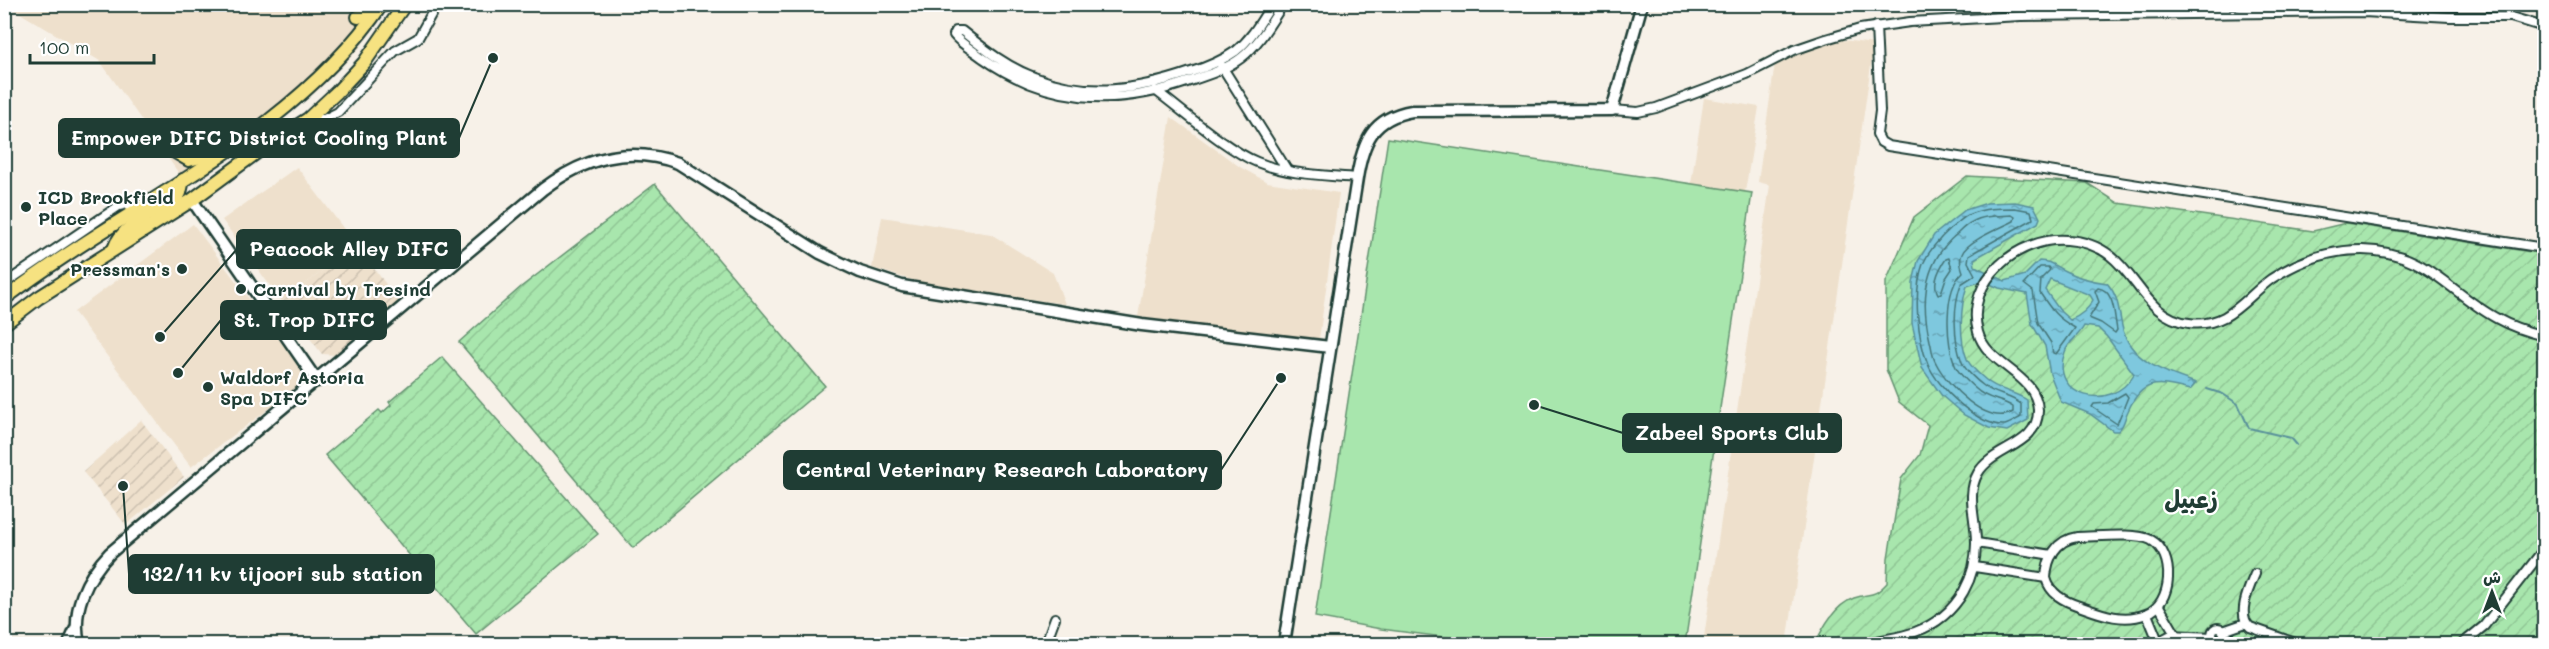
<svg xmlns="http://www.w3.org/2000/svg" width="2549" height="649" viewBox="0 0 2549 649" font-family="Mali,'Playpen Sans Arabic',sans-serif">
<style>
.built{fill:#eee0cc}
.industrial{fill:url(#industrial-furrows)}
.garden{fill:url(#garden-furrows);stroke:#649270;stroke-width:1.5}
.pitch{fill:#a8e6ad;stroke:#649270;stroke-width:1.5}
.water{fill:url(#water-ripples);stroke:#58909a;stroke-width:1.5;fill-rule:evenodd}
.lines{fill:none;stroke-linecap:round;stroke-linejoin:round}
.shore{stroke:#457578;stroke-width:1.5}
.stream{stroke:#58909a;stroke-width:2}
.street-casing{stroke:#1f3d34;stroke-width:12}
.secondary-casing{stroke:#1f3d34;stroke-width:15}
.primary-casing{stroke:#1f3d34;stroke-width:16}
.street{stroke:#fff;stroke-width:8}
.secondary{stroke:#fff;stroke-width:10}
.primary{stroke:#f6e281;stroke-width:12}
.poi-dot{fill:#1f3d34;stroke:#fff;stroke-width:2}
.labels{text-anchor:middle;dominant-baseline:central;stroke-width:4.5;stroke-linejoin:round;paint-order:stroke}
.poi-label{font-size:18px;font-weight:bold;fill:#1f3d34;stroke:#fff;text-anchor:start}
.district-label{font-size:24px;font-weight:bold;fill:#1f3d34;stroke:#fff}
.leader{fill:none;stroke:#1f3d34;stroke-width:2}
.callout-dot{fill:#1f3d34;stroke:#fff;stroke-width:2}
.callout{fill:#1f3d34;stroke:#1f3d34;stroke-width:2}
.callout-label{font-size:20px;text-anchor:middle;font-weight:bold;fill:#fff}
</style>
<defs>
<pattern id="industrial-furrows" width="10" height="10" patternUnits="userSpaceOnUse" patternTransform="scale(1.5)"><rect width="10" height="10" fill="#eee0cc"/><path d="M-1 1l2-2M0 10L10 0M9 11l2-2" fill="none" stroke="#ccc1b0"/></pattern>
<pattern id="garden-furrows" width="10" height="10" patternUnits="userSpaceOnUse" patternTransform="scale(1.5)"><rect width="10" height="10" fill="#a8e6ad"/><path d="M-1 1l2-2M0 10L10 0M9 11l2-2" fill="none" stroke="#90c695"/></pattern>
<pattern id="water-ripples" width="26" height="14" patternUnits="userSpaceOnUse" patternTransform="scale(1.5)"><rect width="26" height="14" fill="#7ec8de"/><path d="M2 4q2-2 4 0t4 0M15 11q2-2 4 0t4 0" fill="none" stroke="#67a4b5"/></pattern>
</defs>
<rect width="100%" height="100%" fill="#f7f1e8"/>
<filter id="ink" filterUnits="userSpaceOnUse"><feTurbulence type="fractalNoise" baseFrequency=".0167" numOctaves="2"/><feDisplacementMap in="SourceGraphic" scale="12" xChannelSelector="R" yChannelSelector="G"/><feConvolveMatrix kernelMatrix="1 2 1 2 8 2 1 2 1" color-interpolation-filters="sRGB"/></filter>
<g filter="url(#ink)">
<g class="built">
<path d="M 5,4 L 391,5 L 357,51 L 315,93 L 187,185 L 100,61 Z"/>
<path d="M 1835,39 L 1874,44 L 1787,644 L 1703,644 L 1770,185 L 1758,182 L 1775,63 Z"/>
<path d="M 1704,98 L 1759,107 L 1745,192 L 1691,184 Z"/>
<path d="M 1171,117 L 1240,167 L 1267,182 L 1339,193 L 1319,340 L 1138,317 Z"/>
<path d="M 297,167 L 356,245 L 282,302 L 222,220 Z"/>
<path d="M 882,217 L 991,234 L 1053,273 L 1065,304 L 929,285 L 872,268 Z"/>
<path d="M 193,224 L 309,379 L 191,467 L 74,312 Z"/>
</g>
<g class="industrial">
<path d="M 356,245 L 402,305 L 336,355 L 322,354 L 282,302 Z"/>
<path d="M 141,420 L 184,477 L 126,525 L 83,472 Z"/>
</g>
<g class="garden">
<path d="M 1967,176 L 2087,183 L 2118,203 L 2313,231 L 2346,223 L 2544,254 L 2544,644 L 1815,644 C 1823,627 1835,605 1854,598 C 1872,592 1872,599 1887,583 L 1888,558 L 1901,479 L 1920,455 L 1928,425 L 1899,402 L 1886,369 L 1886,282 L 1914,217 Z"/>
<path d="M 655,184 L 825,386 L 633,548 L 459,342 L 521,287 Z"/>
<path d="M 442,357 L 598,534 L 476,634 L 325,455 L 379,410 L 382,413 L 391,405 L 389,402 Z"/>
</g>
<path class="pitch" d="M 1388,138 L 1752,193 L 1685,644 L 1497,644 L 1381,629 L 1315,617 Z"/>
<path class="water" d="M 2015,202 L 2034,206 L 2040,218 L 2038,223 L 1974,259 L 1975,266 L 2005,281 L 2025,275 L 2039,261 C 2051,261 2054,266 2065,271 C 2078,278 2093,281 2107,283 C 2119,297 2118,308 2122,326 C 2129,361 2166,373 2196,383 L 2190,390 C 2159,383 2143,377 2128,411 C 2124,419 2125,425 2118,431 L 2113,431 L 2090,414 L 2061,402 L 2050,374 L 2045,346 L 2032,324 L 2027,294 L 1999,288 L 1983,281 L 1967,286 C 1960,307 1959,339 1967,359 C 1970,366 1980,375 1986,380 C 1997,390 2015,392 2027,400 L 2028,420 L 2007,431 L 1989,428 L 1964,415 L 1942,396 L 1922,368 L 1912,323 L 1913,282 L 1918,261 L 1934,235 L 1965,210 L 1987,203 ZM 2050,279 L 2090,295 L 2093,300 C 2088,310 2080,316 2070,320 L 2061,312 L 2045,290 ZM 2084,326 L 2098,328 L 2107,337 L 2134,374 C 2112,414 2048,397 2065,352 C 2068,342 2079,336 2084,326 Z"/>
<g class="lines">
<g class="shore">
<path d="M 2015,208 L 2031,211 L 2033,219 L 1969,255 L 1968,262 L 1975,275 L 1961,284 C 1953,306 1953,340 1962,362 C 1965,370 1977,381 1984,386 C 1995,395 2010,395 2021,404 L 2021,417 C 2017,419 2010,424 2005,425 C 1979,427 1937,387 1928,364 C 1917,338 1913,291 1923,264 C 1929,250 1940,238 1951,228 C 1957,224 1963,217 1970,214 C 1984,208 1999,208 2015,208 Z"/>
<path d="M 2012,215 L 2015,217 L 2014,221 C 2002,227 1967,241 1962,254 C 1959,260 1961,266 1963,272 C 1943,290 1946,341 1955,365 C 1958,373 1969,383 1976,389 C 1987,400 2001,399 2013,407 L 2013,412 C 1987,427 1947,385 1936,363 C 1932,357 1932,348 1930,341 C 1920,300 1924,261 1958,233 C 1962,229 1967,224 1972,222 C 1984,215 1999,216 2012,215 Z"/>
<path d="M 1949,258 L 1952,269 L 1946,278 L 1941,293 L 1938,294 C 1932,283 1939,269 1946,259 Z"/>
<path d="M 2040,267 L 2048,267 L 2050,270 L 2041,279 L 2040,293 C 2052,311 2057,318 2075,328 L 2056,354 L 2053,353 L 2051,343 L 2038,323 L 2033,291 L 2024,284 Z"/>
<path d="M 2098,288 C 2115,290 2114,316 2117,330 L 2115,333 L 2101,323 L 2089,318 L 2099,302 L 2095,291 Z"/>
<path d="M 2125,393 L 2128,397 L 2117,424 L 2092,407 L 2094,404 L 2108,403 Z"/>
</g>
<path class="stream" d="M 2207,389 L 2223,394 L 2238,404 L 2249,428 L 2291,438 L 2297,445"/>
<g class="street-casing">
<g id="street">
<path d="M 1272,4 C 1261,21 1252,38 1236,51 C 1222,61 1207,67 1191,72 C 1139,90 1087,98 1034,77 C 1007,67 984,49 962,31 L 956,31 L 954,35 C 961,44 974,51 983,58 C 1047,103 1114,107 1187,82 C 1205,76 1225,70 1241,58 C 1259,44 1270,24 1283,4"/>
<path d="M 2156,14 L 2156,4"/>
<path d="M 1876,26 L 1880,111 L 1877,134 L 1881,142 L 1888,146 L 2544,248"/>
<path d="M 1221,65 L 1287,170"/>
<path d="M 1155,90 C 1183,111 1227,150 1257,162 C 1288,175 1324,175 1357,178"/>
<path d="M 1612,110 L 1638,112 L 1656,108 L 1747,74 L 1794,50 L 1826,39 L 1860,29 L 1910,22 L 2021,16 L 2364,12 L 2449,17 L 2511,17 L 2544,27"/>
<path d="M 308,119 L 324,119 L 338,112 L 395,51 L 418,38 L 437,4"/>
<path d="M 4,284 L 119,206 L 127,204 L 140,207"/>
<path d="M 2077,537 C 2096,537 2135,532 2151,540 C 2176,554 2173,604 2146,614 C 2123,623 2101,614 2079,606 C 2064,601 2050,594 2046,578 C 2047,558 2056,540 2077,537 Z"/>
<path d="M 1977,543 L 2052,555"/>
<path d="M 1975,567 L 2046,578"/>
<path d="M 2255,574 C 2249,588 2236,615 2250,627 L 2298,644"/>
<path d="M 2159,606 L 2176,635"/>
<path d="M 2147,614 L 2158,641"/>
<circle cx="2218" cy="634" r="6"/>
<path d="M 2223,631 L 2246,623"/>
<path d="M 1048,637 L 1055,618"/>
<path d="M 1865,644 C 1881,639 1899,638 1915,632 C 1959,616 1981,574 1975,528 C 1973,509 1968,491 1978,473 C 1993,447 2039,446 2038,410 C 2037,374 1987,366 1978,332 C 1964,280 2020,236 2067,240 C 2137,244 2133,316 2189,323 C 2228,328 2244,299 2271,279 C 2298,261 2330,250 2362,250 C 2426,251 2447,291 2496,318 C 2512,327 2528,332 2544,336"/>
<path d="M 2154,644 L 2171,635 L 2212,637"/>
<path d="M 2462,644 L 2484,626 L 2544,549"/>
</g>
</g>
<g class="secondary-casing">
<g id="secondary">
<path d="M 192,200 L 317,381"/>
<path d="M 69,644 L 76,628"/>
<path d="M 79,644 C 71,610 86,578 110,553 L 543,189 C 584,158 628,145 678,163 L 820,253 L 860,272 L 902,286 L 1142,325 L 1330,347"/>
<path d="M 1284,644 L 1357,178 C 1363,142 1372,118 1412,111 L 1612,110 L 1642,4"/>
</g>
</g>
<g class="primary-casing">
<g id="primary">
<path d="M 358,17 L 380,7"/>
<path d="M 172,150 L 189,160 L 216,153"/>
<path d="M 114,249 C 121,226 156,211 176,198 L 180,193 L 183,180"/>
<path d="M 4,299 C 129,203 291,138 382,4"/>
<path d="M 4,324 L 38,298 L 192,200 L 264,147 L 308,119 L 337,92 L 364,63 L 405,4"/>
</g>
</g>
<use href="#street" class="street"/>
<use href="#secondary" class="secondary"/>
<use href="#primary" class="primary"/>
</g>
</g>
<g class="poi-dot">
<circle cx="26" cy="207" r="6"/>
<circle cx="182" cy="269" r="6"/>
<circle cx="241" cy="289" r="6"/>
<circle cx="208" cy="387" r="6"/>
</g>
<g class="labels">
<g class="poi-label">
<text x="38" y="197">ICD Brookfield<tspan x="38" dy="21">Place</tspan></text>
<text x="170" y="269" text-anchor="end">Pressman's</text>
<text x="253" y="289">Carnival by Tresind</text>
<text x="220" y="377">Waldorf Astoria<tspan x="220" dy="21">Spa DIFC</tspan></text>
</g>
<g class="district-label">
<text x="2191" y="498">زعبيل</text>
</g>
</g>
<path class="leader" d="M493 58L459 138M160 337L237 249M178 373L221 320M1534 405L1623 433M1281 378L1221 470M123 486L129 574"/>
<g class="callout-dot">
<circle cx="493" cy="58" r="6"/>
<circle cx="160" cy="337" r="6"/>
<circle cx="178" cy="373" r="6"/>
<circle cx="1534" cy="405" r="6"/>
<circle cx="1281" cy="378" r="6"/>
<circle cx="123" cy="486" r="6"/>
</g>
<g class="callout">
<rect x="59" y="119" width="400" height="38" rx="6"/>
<rect x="237" y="230" width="223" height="38" rx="6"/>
<rect x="221" y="301" width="165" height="38" rx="6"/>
<rect x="1623" y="414" width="218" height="38" rx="6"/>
<rect x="784" y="451" width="437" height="38" rx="6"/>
<rect x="129" y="555" width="305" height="38" rx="6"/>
</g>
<g class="callout-label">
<text x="259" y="145">Empower DIFC District Cooling Plant</text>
<text x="349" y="256">Peacock Alley DIFC</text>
<text x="304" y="327">St. Trop DIFC</text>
<text x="1732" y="440">Zabeel Sports Club</text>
<text x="1002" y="477">Central Veterinary Research Laboratory</text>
<text x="282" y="581">132/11 kv tijoori sub station</text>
</g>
<rect width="2549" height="649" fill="none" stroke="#fff" stroke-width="24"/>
<rect x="12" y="12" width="2525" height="625" fill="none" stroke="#1f3d34" stroke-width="2" filter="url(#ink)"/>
<g transform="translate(2492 592)" stroke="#ffffff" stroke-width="4.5" paint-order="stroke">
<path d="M0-4.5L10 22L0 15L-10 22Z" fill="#1f3d34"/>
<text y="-9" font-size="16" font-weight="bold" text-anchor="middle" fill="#1f3d34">ش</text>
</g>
<path d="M30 54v9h124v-9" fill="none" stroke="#1f3d34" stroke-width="3"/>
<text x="39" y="54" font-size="18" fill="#1f3d34" stroke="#ffffff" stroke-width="4.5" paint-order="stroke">100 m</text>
</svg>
